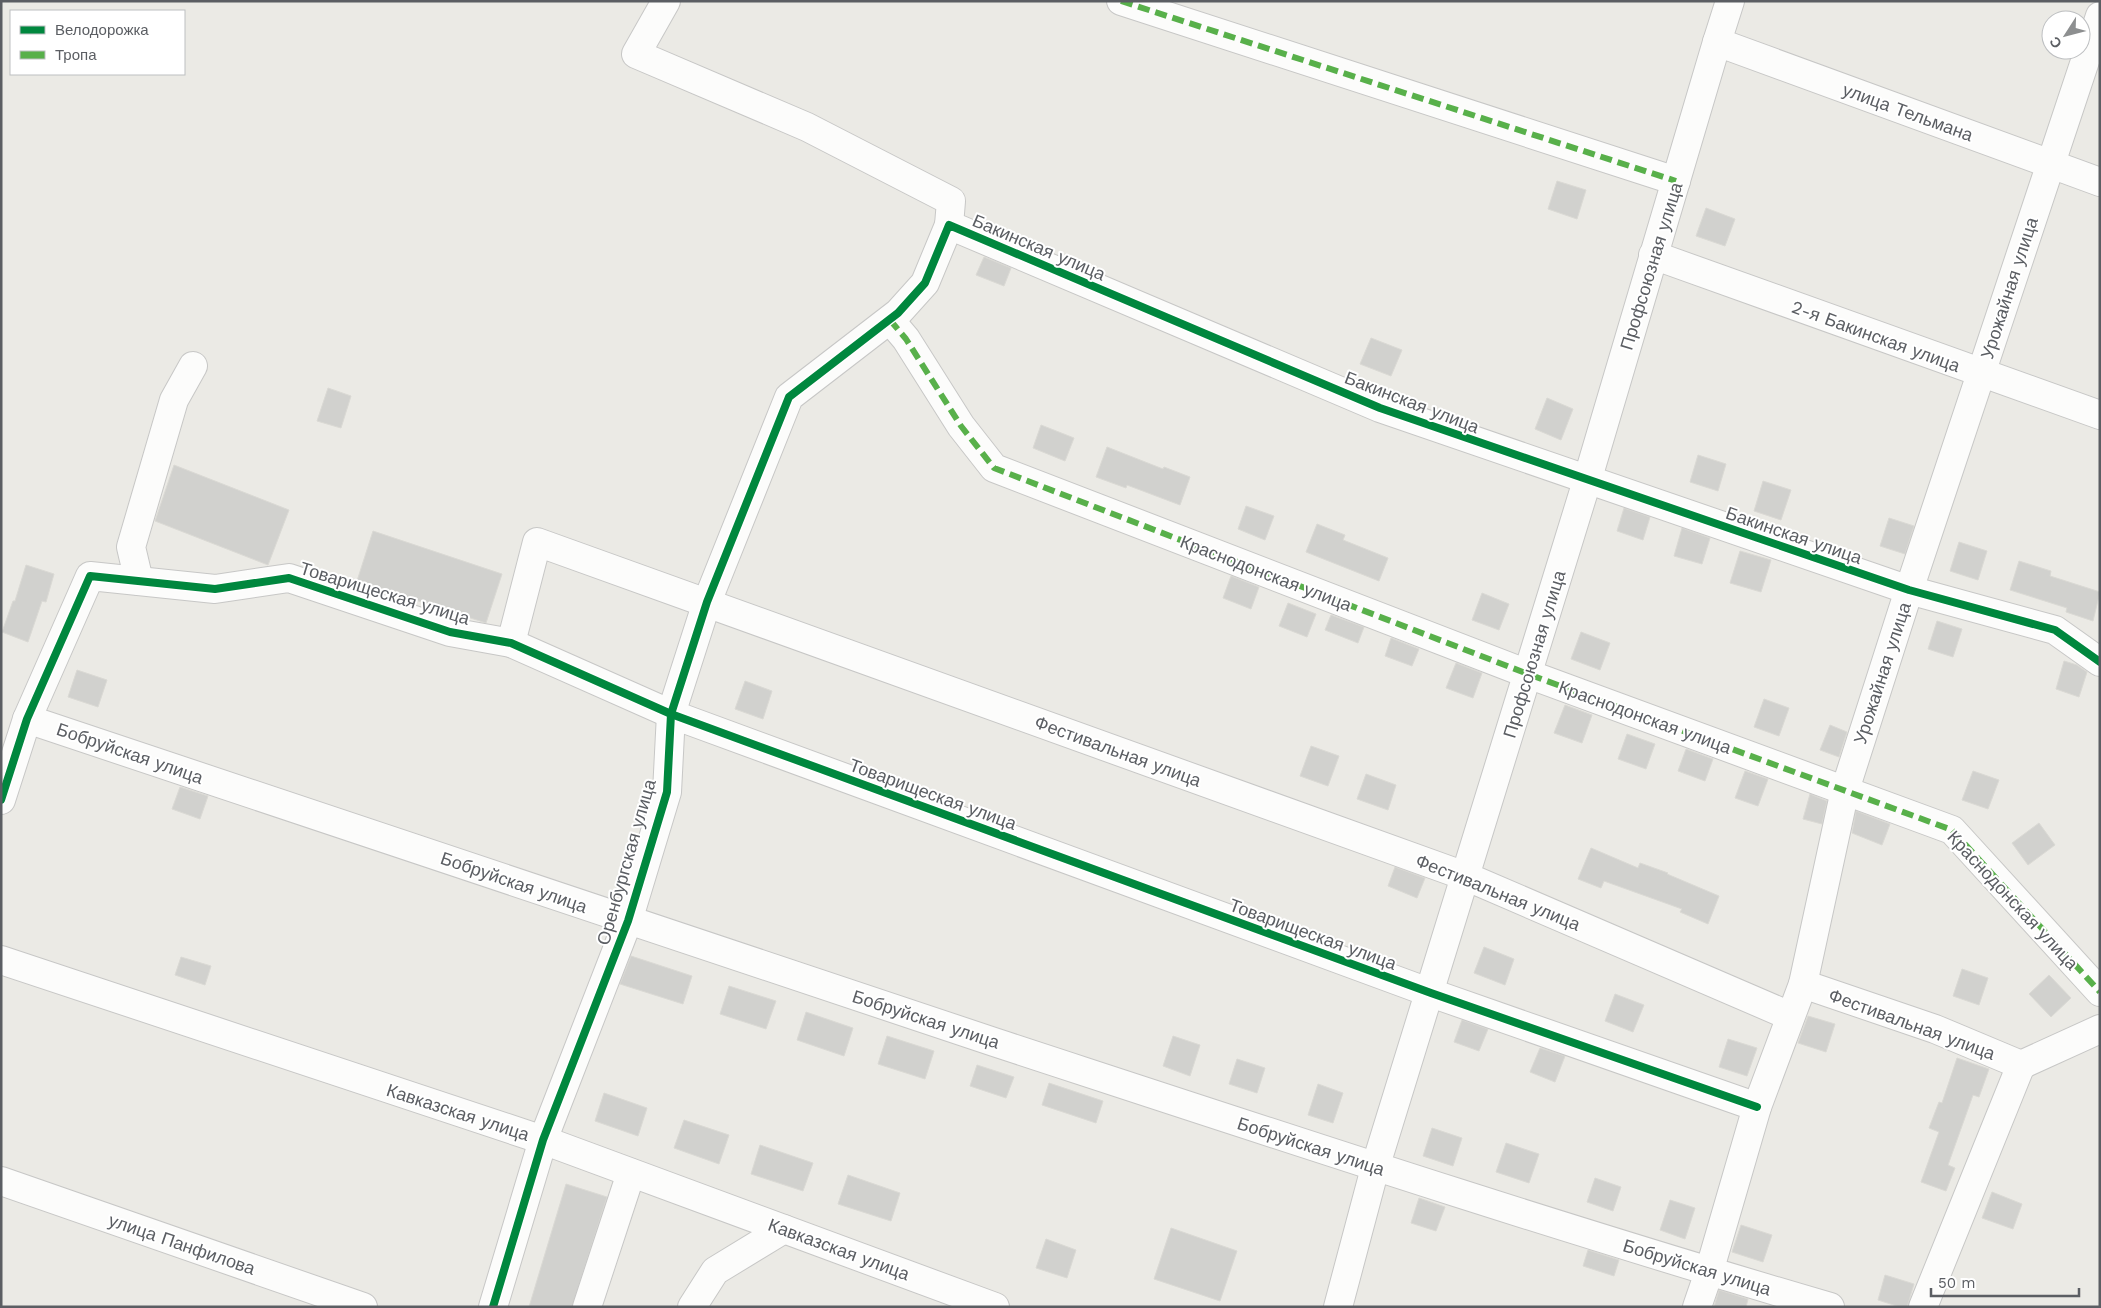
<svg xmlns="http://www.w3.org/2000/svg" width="2101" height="1308" viewBox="0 0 2101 1308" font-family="'Work Sans',sans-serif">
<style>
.building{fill:#d1d1ce;stroke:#dad9d4}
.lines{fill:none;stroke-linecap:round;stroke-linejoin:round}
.minor-casing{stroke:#c7c7c6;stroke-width:30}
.minor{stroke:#fcfcfb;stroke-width:28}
.quiet{stroke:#58b04a;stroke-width:6;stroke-dasharray:12 6;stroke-linecap:butt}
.cycleway-casing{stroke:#fff;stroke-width:11}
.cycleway{stroke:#00873e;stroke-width:8}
.labels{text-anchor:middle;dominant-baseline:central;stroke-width:4;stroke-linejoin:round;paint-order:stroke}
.street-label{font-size:18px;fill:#5b5e63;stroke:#fff}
</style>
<rect width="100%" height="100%" fill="#ebeae5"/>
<g class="building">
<path d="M 1557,181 L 1586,190 L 1577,219 L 1548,209 Z"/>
<path d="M 1706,208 L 1735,219 L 1725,246 L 1696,236 Z"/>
<path d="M 984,257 L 1011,268 L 1004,286 L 976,275 Z"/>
<path d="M 1371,338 L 1402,350 L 1391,376 L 1360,364 Z"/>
<path d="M 328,388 L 351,396 L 341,428 L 317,421 Z"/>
<path d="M 1547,398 L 1573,409 L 1561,440 L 1535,429 Z"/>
<path d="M 1041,425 L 1074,438 L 1065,461 L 1033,448 Z"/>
<path d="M 1107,447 L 1163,469 L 1164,467 L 1190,477 L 1180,505 L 1127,485 L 1126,488 L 1096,477 Z"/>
<path d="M 1698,455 L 1726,464 L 1718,491 L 1690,482 Z"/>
<path d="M 174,465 L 289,510 L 268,565 L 155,521 Z"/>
<path d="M 1763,481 L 1791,490 L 1781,520 L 1754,511 Z"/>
<path d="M 1246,506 L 1274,516 L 1265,540 L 1238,529 Z"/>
<path d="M 1624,508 L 1650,517 L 1643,540 L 1617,531 Z"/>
<path d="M 1889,518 L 1914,526 L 1905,554 L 1880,546 Z"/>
<path d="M 1317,524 L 1345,535 L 1343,540 L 1388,558 L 1379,581 L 1306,552 Z"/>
<path d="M 1682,528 L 1710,538 L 1702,564 L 1674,556 Z"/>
<path d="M 373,531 L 502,574 L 486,623 L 357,581 Z"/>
<path d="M 1959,542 L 1987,551 L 1978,580 L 1950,571 Z"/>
<path d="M 1740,551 L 1771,560 L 1761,592 L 1730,583 Z"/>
<path d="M 2019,561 L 2051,571 L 2050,576 L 2100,592 L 2093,621 L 2066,612 L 2067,608 L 2010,590 Z"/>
<path d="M 26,565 L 54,574 L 46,602 L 42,601 L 28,642 L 2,632 L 13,601 L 15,601 Z"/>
<path d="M 1231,576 L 1259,587 L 1251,609 L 1223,598 Z"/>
<path d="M 1482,593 L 1509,604 L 1499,630 L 1472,620 Z"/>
<path d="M 1288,603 L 1316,614 L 1307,637 L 1279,626 Z"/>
<path d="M 1331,615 L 1364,627 L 1358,643 L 1325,630 Z"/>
<path d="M 1937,621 L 1962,629 L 1953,657 L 1928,649 Z"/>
<path d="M 1581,632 L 1610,643 L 1600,670 L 1571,659 Z"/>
<path d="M 1391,638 L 1419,649 L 1412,666 L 1385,656 Z"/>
<path d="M 2064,661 L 2077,665 L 2087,672 L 2079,697 L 2056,689 Z"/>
<path d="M 1456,663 L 1482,673 L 1473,698 L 1446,688 Z"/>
<path d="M 77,670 L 107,680 L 98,707 L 68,697 Z"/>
<path d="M 745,681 L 772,691 L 763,719 L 735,709 Z"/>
<path d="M 1764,699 L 1789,708 L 1779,736 L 1754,727 Z"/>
<path d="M 1565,705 L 1592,715 L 1582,743 L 1554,733 Z"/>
<path d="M 1830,725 L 1847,732 L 1839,757 L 1820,750 Z"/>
<path d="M 1627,734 L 1655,744 L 1646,769 L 1618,759 Z"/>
<path d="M 1311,746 L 1339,756 L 1328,786 L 1300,776 Z"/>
<path d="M 1686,749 L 1713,759 L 1705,781 L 1678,771 Z"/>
<path d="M 1745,771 L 1768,779 L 1758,806 L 1735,798 Z"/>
<path d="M 1973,771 L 1999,780 L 1988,809 L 1962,800 Z"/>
<path d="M 1366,774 L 1396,785 L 1388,810 L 1357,799 Z"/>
<path d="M 180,787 L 208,796 L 200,819 L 172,809 Z"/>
<path d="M 1810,794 L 1827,801 L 1822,824 L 1803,819 Z"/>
<path d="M 1856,811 L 1890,824 L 1882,845 L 1852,833 Z"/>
<path d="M 2039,823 L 2055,845 L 2028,865 L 2012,843 Z"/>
<path d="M 1591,848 L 1638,868 L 1640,863 L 1668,873 L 1667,874 L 1719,896 L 1708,924 L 1680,912 L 1682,909 L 1604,881 L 1601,888 L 1578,879 Z"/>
<path d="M 1395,867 L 1425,878 L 1417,898 L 1388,886 Z"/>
<path d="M 1484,947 L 1514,959 L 1505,985 L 1474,973 Z"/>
<path d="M 631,956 L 692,976 L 683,1004 L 620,984 Z"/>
<path d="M 181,957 L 211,966 L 205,985 L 175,975 Z"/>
<path d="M 1962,969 L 1988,978 L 1979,1005 L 1953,996 Z"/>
<path d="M 2049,975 L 2071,998 L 2051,1017 L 2029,994 Z"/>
<path d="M 729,986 L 776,1001 L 766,1029 L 720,1014 Z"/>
<path d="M 1615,994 L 1644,1005 L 1633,1032 L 1605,1021 Z"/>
<path d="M 806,1012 L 853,1028 L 844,1056 L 797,1040 Z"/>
<path d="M 1808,1016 L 1835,1024 L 1826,1052 L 1798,1043 Z"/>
<path d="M 1462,1020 L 1488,1029 L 1479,1051 L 1454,1042 Z"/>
<path d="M 887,1036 L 934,1051 L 925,1079 L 878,1064 Z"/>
<path d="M 1173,1036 L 1200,1045 L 1190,1076 L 1163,1066 Z"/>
<path d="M 1728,1039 L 1757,1048 L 1747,1076 L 1719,1067 Z"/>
<path d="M 1540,1048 L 1565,1056 L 1555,1082 L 1530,1072 Z"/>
<path d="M 1957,1058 L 1989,1069 L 1979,1097 L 1973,1095 L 1948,1165 L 1955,1168 L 1946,1191 L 1921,1182 L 1939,1132 L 1929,1128 L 1939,1102 L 1942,1103 Z"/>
<path d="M 1237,1059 L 1265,1068 L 1257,1093 L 1229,1084 Z"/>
<path d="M 977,1065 L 1014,1077 L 1006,1098 L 970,1086 Z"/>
<path d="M 1049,1083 L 1103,1101 L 1096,1123 L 1042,1105 Z"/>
<path d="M 1318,1084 L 1343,1093 L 1333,1123 L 1308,1115 Z"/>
<path d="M 604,1093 L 647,1108 L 638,1136 L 595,1121 Z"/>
<path d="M 684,1120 L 729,1135 L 719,1164 L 674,1148 Z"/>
<path d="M 1432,1128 L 1462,1138 L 1453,1166 L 1423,1156 Z"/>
<path d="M 1506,1143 L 1539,1154 L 1529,1183 L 1496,1172 Z"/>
<path d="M 760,1145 L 813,1163 L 803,1191 L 751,1174 Z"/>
<path d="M 848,1175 L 900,1193 L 891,1221 L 838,1204 Z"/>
<path d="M 1595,1178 L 1621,1187 L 1613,1211 L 1587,1202 Z"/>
<path d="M 566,1184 L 607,1197 L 572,1307 L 529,1307 Z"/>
<path d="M 1992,1192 L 2022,1204 L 2013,1229 L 1982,1218 Z"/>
<path d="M 1419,1198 L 1445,1207 L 1436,1231 L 1411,1223 Z"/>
<path d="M 1670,1200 L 1695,1208 L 1685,1239 L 1660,1230 Z"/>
<path d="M 1741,1225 L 1772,1235 L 1763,1262 L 1732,1252 Z"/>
<path d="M 1171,1228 L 1237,1251 L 1220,1301 L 1154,1279 Z"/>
<path d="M 1046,1239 L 1076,1250 L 1067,1278 L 1036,1268 Z"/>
<path d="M 1588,1250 L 1619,1260 L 1614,1276 L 1583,1266 Z"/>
<path d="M 1885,1275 L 1914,1284 L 1907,1307 L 1900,1307 L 1878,1300 Z"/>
<path d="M 1719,1290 L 1748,1299 L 1746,1307 L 1714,1307 Z"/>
</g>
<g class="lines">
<g class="minor-casing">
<g id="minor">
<path d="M 666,1 L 636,54 L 807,127 L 951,201 L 949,225"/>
<path d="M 1121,1 L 1676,181"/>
<path d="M 1717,42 L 2100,182"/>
<path d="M 1653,255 L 2100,415"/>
<path d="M 890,320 L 906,339 L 961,426 L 994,468 L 1528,674 L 1952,830 L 2100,992"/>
<path d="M 139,581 L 131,547 L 174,400 L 193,366"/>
<path d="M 511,643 L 537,542 L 1465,876 L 1790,1016"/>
<path d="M 27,719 C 349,827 671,935 994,1042 C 1272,1133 1549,1225 1830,1307"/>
<path d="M 1,800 L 27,719 L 90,576 L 215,589 L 289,578 L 450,632 L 511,643 L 671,714 L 1431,993 L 1757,1107"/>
<path d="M 1,960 L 543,1140 L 995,1307"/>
<path d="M 1803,984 L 1935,1029 L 2021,1065"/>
<path d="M 2021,1065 L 2100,1029"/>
<path d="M 1,1181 L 363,1307"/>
<path d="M 493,1307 L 543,1140 L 628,921 L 667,792 L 671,714 L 707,602 L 789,397 L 898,313 L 925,283 L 949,225 L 1380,408 L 1909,590 L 2055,630 L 2100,662"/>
<path d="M 587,1307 L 631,1173"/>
<path d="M 692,1307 L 715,1271 L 784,1229"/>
<path d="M 1338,1307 L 1375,1168 L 1587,481 L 1717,42 L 1730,1"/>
<path d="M 1697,1307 L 1709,1272 L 1757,1107 L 1803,984 L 1845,790 L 1909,590 L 2100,16"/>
<path d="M 1923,1307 L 2021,1065"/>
</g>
</g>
<use href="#minor" class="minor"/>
<g class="quiet">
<path d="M 1121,1 L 1676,181"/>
<path d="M 890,320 L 906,339 L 961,426 L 994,468 L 1528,674 L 1952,830 L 2100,992"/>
</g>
<g class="cycleway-casing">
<g id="cycleway">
<path d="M 1,800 L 27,719 L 90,576 L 215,589 L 289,578 L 450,632 L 511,643 L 671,714 L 1431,993 L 1757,1107"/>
<path d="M 493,1307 L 543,1140 L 628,921 L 667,792 L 671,714 L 707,602 L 789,397 L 898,313 L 925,283 L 949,225 L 1380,408 L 1909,590 L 2055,630 L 2100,662"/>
</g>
</g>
<use href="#cycleway" class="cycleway"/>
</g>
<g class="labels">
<g class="street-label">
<text transform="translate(1908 112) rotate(20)">улица Тельмана</text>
<text transform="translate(1039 247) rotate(23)">Бакинская улица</text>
<text transform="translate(1651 266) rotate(-73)">Профсоюзная улица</text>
<text transform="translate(2009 288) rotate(-72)">Урожайная улица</text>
<text transform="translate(1876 336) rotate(20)">2-я Бакинская улица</text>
<text transform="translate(1412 402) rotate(21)">Бакинская улица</text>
<text transform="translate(1794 535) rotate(19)">Бакинская улица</text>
<text transform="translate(1266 573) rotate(21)">Краснодонская улица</text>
<text transform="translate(385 593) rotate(17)">Товарищеская улица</text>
<text transform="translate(1534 654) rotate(-73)">Профсоюзная улица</text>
<text transform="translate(1882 673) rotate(-72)">Урожайная улица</text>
<text transform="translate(1645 717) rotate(20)">Краснодонская улица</text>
<text transform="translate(1118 751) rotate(20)">Фестивальная улица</text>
<text transform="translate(130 753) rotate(19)">Бобруйская улица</text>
<text transform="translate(933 794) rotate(20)">Товарищеская улица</text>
<text transform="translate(626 862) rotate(-74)">Оренбургская улица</text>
<text transform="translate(514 882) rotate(19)">Бобруйская улица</text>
<text transform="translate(1498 892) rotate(22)">Фестивальная улица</text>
<text transform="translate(2013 900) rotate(47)">Краснодонская улица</text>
<text transform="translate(1313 934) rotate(20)">Товарищеская улица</text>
<text transform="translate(926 1019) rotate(18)">Бобруйская улица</text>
<text transform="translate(1912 1024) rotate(20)">Фестивальная улица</text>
<text transform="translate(458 1112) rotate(18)">Кавказская улица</text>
<text transform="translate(1311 1146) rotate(18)">Бобруйская улица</text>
<text transform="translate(182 1244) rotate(19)">улица Панфилова</text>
<text transform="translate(839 1249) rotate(20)">Кавказская улица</text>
<text transform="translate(1697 1267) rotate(17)">Бобруйская улица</text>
</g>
</g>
<rect width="2101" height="1308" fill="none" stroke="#5b5e63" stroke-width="5"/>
<rect x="10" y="10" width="175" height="65" fill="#ffffff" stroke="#bdbfc1"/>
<rect x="20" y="26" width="25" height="8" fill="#00873e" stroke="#bdbfc1"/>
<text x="55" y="35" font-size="15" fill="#5b5e63">Велодорожка</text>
<rect x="20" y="51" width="25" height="8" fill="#58b04a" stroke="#bdbfc1"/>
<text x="55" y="60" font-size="15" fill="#5b5e63">Тропа</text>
<g transform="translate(2066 35) rotate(234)"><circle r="24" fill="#ffffff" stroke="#bdbfc1"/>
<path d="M0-4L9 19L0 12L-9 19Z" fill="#8d8f90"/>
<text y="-8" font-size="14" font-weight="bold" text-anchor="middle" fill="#5b5e63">С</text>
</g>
<path d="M1931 1288v8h148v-8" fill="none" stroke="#5b5e63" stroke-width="2.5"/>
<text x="1938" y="1288" font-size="15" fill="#5b5e63" stroke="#ffffff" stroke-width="4" paint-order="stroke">50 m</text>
</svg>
